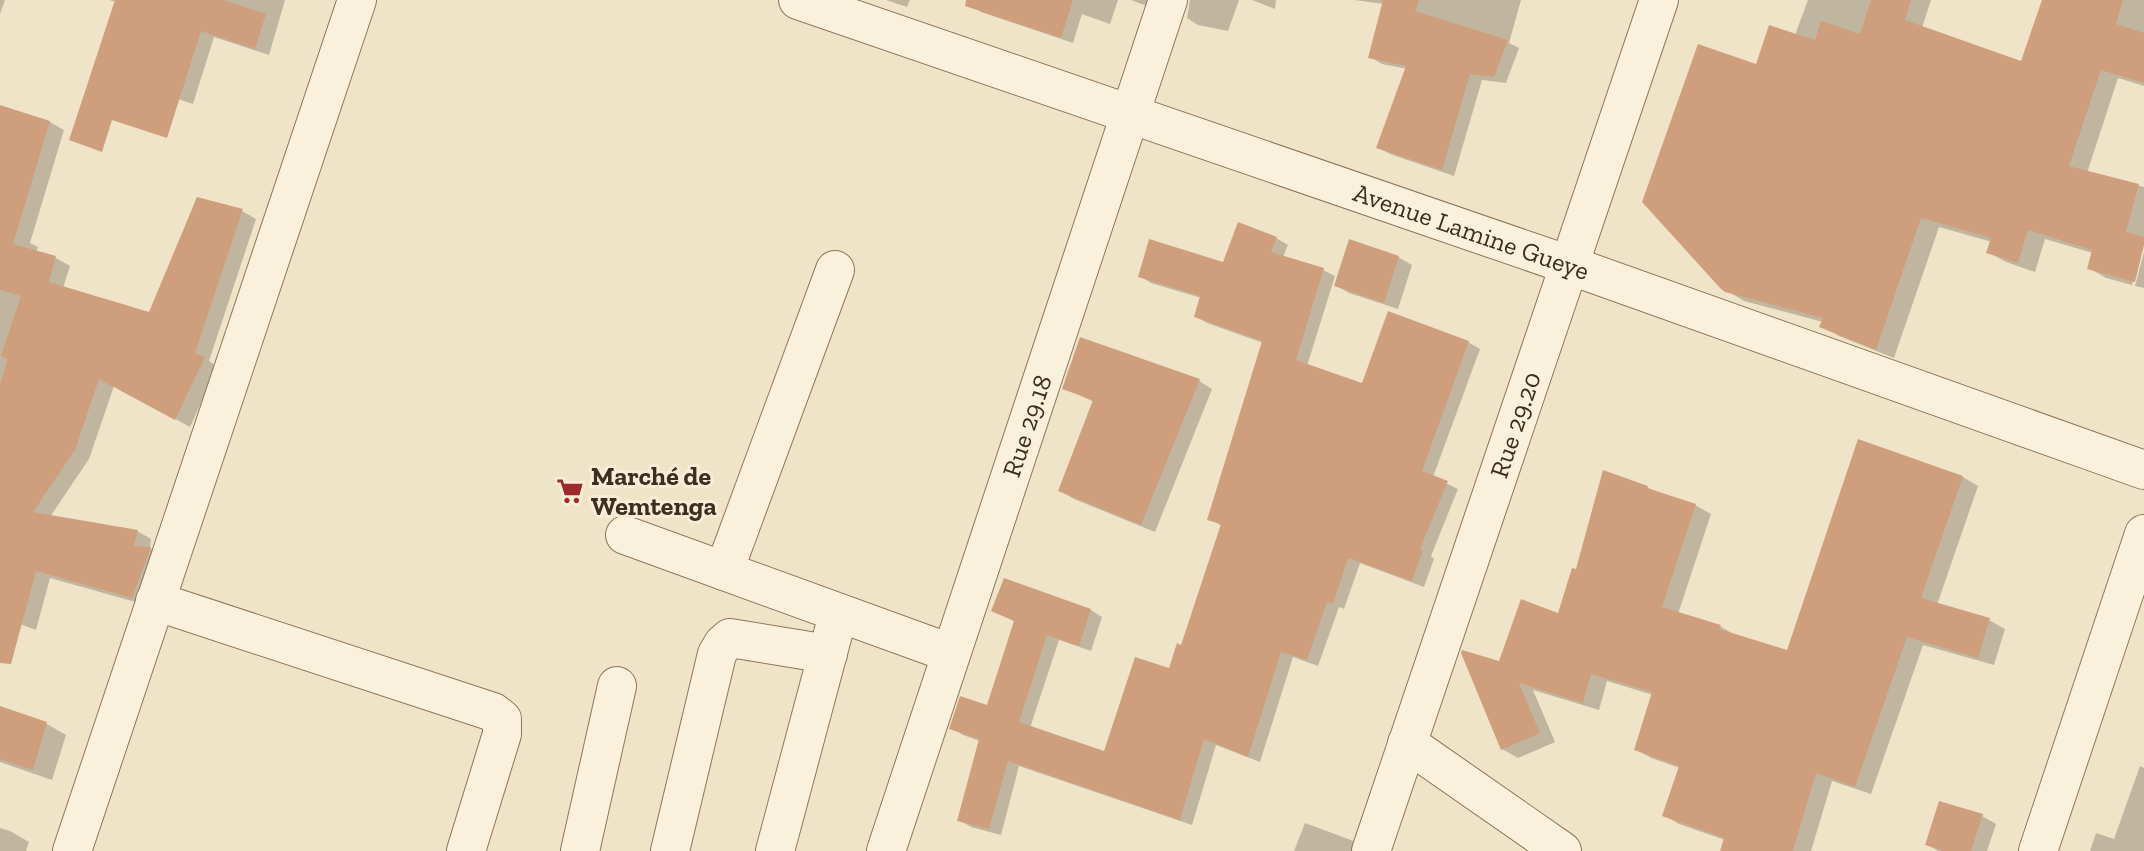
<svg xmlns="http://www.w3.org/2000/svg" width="2144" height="851" viewBox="0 0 2144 851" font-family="'Zilla Slab',serif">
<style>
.shadow{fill:#0003}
.building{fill:#cf9f7d}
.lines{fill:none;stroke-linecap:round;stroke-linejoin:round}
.street-casing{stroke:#8d765c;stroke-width:40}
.street{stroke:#faf1dc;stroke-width:38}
.labels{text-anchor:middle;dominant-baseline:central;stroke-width:6;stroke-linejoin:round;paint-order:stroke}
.street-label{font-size:26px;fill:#3d2e20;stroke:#f7eed8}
.poi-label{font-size:26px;font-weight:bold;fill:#3d2e20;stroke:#f7eed8;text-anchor:start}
</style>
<rect width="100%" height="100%" fill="#f0e4c8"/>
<g class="shadow">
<path d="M 0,0 L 5,0 L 0,14 Z"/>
<path d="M 109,0 L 285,0 L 269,55 L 214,37 L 193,104 L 107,76 L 116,2 Z"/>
<path d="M 886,0 L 910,0 L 907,7 Z"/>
<path d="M 972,0 L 1118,0 L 1110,24 L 1082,14 L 1073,43 L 981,12 L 970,5 Z"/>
<path d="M 1131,0 L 1160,0 L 1155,9 Z"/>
<path d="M 1190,0 L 1239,0 L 1228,31 L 1198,25 L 1187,18 Z"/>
<path d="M 1252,0 L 1276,0 L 1275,9 Z"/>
<path d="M 1354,0 L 1521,0 L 1509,43 L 1519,48 L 1506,83 L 1482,80 L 1454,176 L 1390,154 L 1378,147 L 1407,69 L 1382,64 L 1370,57 L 1384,4 Z"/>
<path d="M 1808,0 L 1931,0 L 1922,28 L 2022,63 L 2044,0 L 2144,0 L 2144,86 L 2118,78 L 2087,173 L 2144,187 L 2144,238 L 2132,285 L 2106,278 L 2089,268 L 2093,253 L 2045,239 L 2035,272 L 2006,262 L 1988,252 L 1992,242 L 1939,227 L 1894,358 L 1839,336 L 1822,326 L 1823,322 L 1744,301 L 1726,290 L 1757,66 L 1795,35 Z"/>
<path d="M 0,107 L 50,122 L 64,130 L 30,243 L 38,247 L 36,253 L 56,258 L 70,266 L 63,288 L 150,314 L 242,211 L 256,219 L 209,361 L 218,367 L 190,427 L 114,386 L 89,459 L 50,517 L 137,531 L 151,539 L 150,548 L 164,557 L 146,605 L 50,578 L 36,630 L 0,617 Z"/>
<path d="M 1276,238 L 1288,245 L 1283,257 L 1323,270 L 1335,276 L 1307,366 L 1364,386 L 1468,342 L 1480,349 L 1433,477 L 1458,489 L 1431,556 L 1434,559 L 1424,587 L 1360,563 L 1344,609 L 1339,607 L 1318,666 L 1293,657 L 1260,762 L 1216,745 L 1192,825 L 1019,766 L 1001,835 L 971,827 L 959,820 L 980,741 L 963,735 L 952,728 L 988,707 L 1016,622 L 993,610 L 1005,580 L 1091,610 L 1102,617 L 1091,651 L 1059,640 L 1030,728 L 1105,753 L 1170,670 L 1182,647 L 1222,526 L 1209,519 L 1263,343 L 1207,323 L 1196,316 L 1201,298 L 1151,283 L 1140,276 L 1224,264 Z"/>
<path d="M 2144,252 L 2144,288 L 2135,286 Z"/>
<path d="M 1398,257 L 1412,265 L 1398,309 L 1349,293 L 1336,285 Z"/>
<path d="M 1199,381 L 1212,389 L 1155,532 L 1074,499 L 1060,491 L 1094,402 L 1064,388 Z"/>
<path d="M 1859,441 L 1963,477 L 1978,486 L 1937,605 L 1989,620 L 2005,629 L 1994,665 L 1923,645 L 1871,794 L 1832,781 L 1811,851 L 1722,851 L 1725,840 L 1679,824 L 1664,815 L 1680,768 L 1651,758 L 1636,749 L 1653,695 L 1607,681 L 1599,710 L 1533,690 L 1555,742 L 1518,758 L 1502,749 L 1500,664 L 1559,615 L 1577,571 L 1647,487 L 1658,493 L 1695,505 L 1711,514 L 1678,614 L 1720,626 L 1735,635 L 1788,652 Z"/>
<path d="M 0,708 L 47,724 L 66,735 L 52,780 L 0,762 Z"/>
<path d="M 2140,766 L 2144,768 L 2144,851 L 2090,851 L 2096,833 L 2114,839 Z"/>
<path d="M 1982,816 L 1996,824 L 1987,851 L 1938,851 L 1927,844 Z"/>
<path d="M 1305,823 L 1351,840 L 1358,844 L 1356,851 L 1294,851 Z"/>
<path d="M 0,828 L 10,831 L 29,842 L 26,851 L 0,851 Z"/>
</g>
<g class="building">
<path d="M 115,0 L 223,0 L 266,14 L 255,49 L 201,31 L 167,138 L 112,120 L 102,152 L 69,140 Z"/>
<path d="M 966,0 L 1073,0 L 1061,38 L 965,6 Z"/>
<path d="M 1383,0 L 1419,0 L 1415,11 L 1508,40 L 1494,77 L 1470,74 L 1442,170 L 1376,148 L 1406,66 L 1368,58 Z"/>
<path d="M 1871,0 L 1911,0 L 1905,20 L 2021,61 L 2042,0 L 2123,0 L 2116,24 L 2144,33 L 2144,83 L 2101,70 L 2069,166 L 2139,184 L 2126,232 L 2144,237 L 2144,245 L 2135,282 L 2087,269 L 2092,250 L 2028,230 L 2018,263 L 1986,253 L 1991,238 L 1921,218 L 1876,350 L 1819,327 L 1823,318 L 1725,292 L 1721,289 L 1642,202 L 1698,44 L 1756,64 L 1769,25 L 1815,40 L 1821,21 L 1860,34 Z"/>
<path d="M 0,105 L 50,121 L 13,244 L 56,256 L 49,282 L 149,312 L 197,197 L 243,209 L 195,353 L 205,357 L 175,420 L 99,379 L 75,450 L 33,512 L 138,530 L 134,546 L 151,547 L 132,598 L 36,571 L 11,664 L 0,663 L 0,384 L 8,359 L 1,356 L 21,296 L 0,290 Z"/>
<path d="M 1238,222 L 1277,237 L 1271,252 L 1324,268 L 1296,360 L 1362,383 L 1388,311 L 1469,341 L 1422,471 L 1448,481 L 1420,549 L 1423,550 L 1412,581 L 1348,558 L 1333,604 L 1327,602 L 1307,660 L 1281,652 L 1248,757 L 1204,739 L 1180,820 L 1008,761 L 989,829 L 957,821 L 979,739 L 949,729 L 960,696 L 987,705 L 1014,621 L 991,611 L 1004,578 L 1091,609 L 1079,646 L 1047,635 L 1019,722 L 1104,751 L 1135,657 L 1169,668 L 1177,643 L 1181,645 L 1221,524 L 1207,520 L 1262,341 L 1194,317 L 1200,296 L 1138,277 L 1149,239 L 1223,262 Z"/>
<path d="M 1349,239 L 1399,256 L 1384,303 L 1334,286 Z"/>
<path d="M 1080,337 L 1200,379 L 1141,525 L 1058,491 L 1093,400 L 1062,389 Z"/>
<path d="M 1858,439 L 1963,476 L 1921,598 L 1990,618 L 1978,658 L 1907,637 L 1855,787 L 1816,773 L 1793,851 L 1720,851 L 1724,838 L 1662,816 L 1679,766 L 1634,750 L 1652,692 L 1591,674 L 1583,703 L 1519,683 L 1540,733 L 1501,750 L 1461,653 L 1462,650 L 1499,661 L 1521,599 L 1558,613 L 1572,568 L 1576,569 L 1603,470 L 1648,486 L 1647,488 L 1696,504 L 1662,607 L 1721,625 L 1719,629 L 1787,650 Z"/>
<path d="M 0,706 L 47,722 L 33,770 L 0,759 Z"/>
<path d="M 1939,801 L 1983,814 L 1971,851 L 1944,851 L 1925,845 Z"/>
</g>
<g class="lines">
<g class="street-casing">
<g id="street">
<path id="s1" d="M 798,0 L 1569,265 L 2144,470"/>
<path d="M 625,535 L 950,653"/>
<path d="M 724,571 L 835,270"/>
<path d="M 155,601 L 493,712 L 502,719 L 502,734 L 466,851"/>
<path d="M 1407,743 L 1562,851"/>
<path d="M 72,851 L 357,0"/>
<path d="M 580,851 L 617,686"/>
<path d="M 670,851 L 717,654 L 723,644 L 730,638 L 828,654"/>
<path d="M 775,851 L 834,630"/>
<path id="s2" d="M 886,851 L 1168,0"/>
<path id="s3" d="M 1371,851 L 1659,0"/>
<path d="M 2038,851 L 2144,534"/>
</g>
</g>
<use href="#street" class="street"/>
</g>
<defs>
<g id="supermarket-bare" transform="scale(2.1)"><path d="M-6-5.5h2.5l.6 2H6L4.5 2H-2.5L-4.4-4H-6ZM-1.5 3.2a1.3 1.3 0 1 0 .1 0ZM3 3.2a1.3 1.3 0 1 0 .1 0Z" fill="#9e2a2b" stroke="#f7eed8" stroke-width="2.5" paint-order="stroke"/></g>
</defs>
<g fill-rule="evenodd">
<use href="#supermarket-bare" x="570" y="491"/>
</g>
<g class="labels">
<g class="street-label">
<text stroke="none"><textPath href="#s1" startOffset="712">Avenue Lamine Gueye</textPath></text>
<text stroke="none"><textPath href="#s2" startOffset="448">Rue 29.18</textPath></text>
<text stroke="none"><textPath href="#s3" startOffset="450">Rue 29.20</textPath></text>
</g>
<g class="poi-label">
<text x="591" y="476">Marché de<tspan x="591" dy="30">Wemtenga</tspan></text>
</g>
</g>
</svg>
